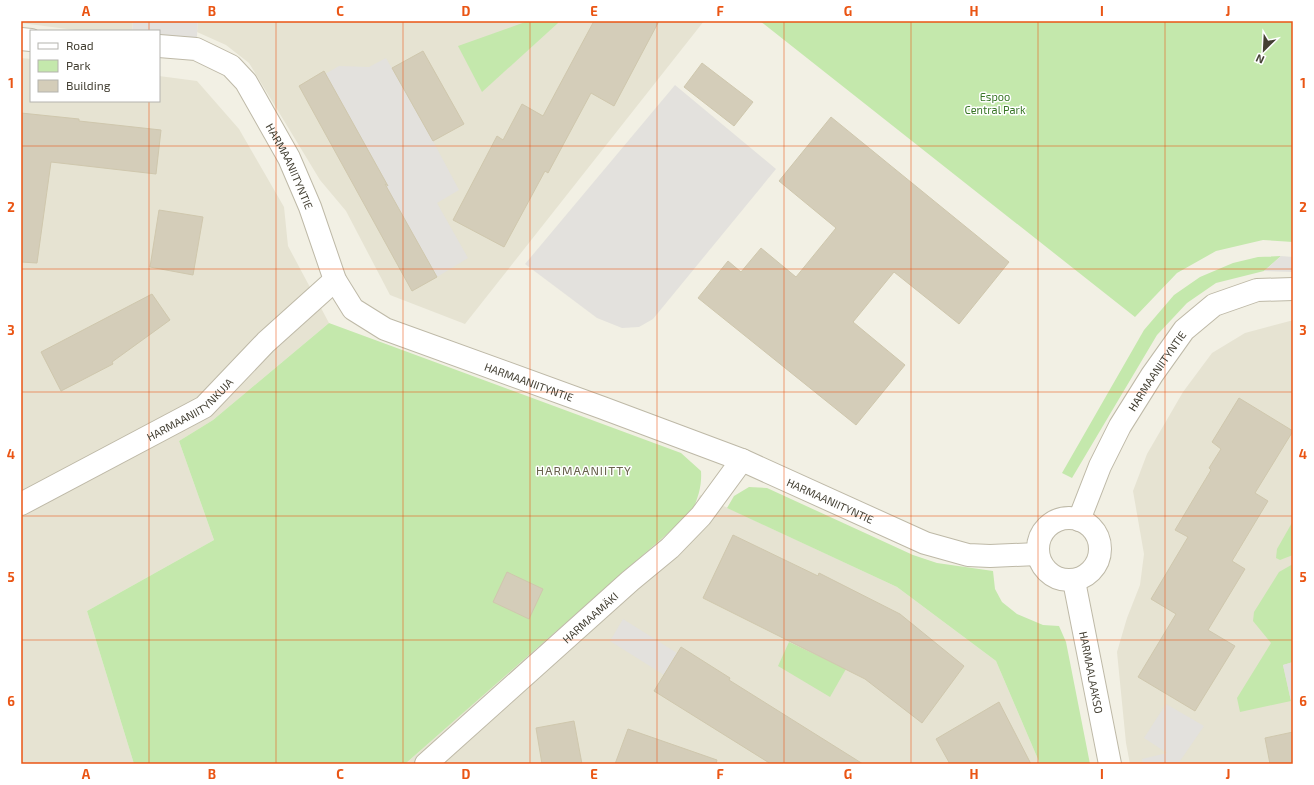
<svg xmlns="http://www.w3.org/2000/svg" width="1314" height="785" viewBox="0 0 1314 785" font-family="'Exo 2',sans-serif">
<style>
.residential{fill:#e6e3d2}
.green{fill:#c4e8ac}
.parking{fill:#e3e1dd}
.building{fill:#d4cdb9;stroke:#cfc7ad}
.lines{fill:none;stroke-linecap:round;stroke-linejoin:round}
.minor-casing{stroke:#beb9a7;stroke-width:24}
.minor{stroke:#fff;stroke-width:22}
.grid{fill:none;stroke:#ea5514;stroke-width:1;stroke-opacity:0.55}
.labels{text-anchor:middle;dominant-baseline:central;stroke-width:3;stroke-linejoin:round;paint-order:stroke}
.park-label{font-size:11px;fill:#397627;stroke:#fff}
.street-label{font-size:11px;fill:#444034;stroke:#fff}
.neighbourhood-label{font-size:12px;letter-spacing:1px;fill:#67604b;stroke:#fff}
.neatline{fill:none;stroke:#ea5514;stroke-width:1.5}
.grid-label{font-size:13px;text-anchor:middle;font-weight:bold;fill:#ea5514}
</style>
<rect width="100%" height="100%" fill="#f2f0e4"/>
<g class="residential">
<path d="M 21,21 L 133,21 L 132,31 L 83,31 L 21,23 Z"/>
<path d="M 198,21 L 704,21 L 465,324 L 390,295 L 346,211 L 320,180 L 249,63 L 226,45 L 197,32 Z"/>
<path d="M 21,58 L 31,59 L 31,101 L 159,101 L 159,76 L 197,81 L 239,129 L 284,207 L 288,246 L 329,323 L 213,420 L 179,441 L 214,540 L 87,611 L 134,764 L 21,764 Z"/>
<path d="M 1290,321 L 1293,321 L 1293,764 L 1130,764 L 1126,743 L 1117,652 L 1127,618 L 1140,585 L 1144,554 L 1133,491 L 1147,454 L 1183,392 L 1212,353 L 1245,333 Z"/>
<path d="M 700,495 L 897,587 L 996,661 L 1040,764 L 405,764 L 692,512 Z"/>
</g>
<g class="green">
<path d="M 528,21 L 557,21 L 558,23 L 482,92 L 458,46 Z"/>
<path d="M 760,21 L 1293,21 L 1293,242 L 1263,240 L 1216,251 L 1177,273 L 1135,317 Z"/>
<path d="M 1281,256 L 1264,271 L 1216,283 L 1187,303 L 1157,335 L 1072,478 L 1062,473 L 1144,330 L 1174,295 L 1200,277 L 1233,263 L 1258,257 Z"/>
<path d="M 329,323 L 681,453 L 701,471 C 702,486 698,498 692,512 L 405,764 L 134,764 L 87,611 L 214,540 L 179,441 L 213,420 Z"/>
<path d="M 749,487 L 767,488 L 913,555 L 937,563 L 993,571 L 995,589 L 1002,602 L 1017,614 L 1043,625 L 1059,626 L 1066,642 L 1090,764 L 1040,764 L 996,661 L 897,587 L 727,508 L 734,496 Z"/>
<path d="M 1293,521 L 1293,555 L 1280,560 L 1276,558 L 1277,549 Z"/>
<path d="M 1293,564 L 1293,662 L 1283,665 L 1291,701 L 1240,712 L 1237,698 L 1271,643 L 1253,621 L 1254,612 L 1279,572 Z"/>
<path d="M 789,642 L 846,669 L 830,697 L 778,666 Z"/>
</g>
<g class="parking">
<path d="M 133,21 L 198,21 L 196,49 L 159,46 L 159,31 L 132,31 Z"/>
<path d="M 386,58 L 433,141 L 459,190 L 437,203 L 468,258 L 437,277 L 384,184 L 375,162 L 325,74 L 339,66 L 369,67 Z"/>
<path d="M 675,85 L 776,169 L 653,319 L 639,327 L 622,328 L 597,318 L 525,264 Z"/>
<path d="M 1281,256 L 1293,257 L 1293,272 L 1264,271 Z"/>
<path d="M 623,619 L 677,653 L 664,675 L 610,641 Z"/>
<path d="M 1293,662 L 1293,701 L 1291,701 L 1283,665 Z"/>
<path d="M 1166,704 L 1204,726 L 1180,761 L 1181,764 L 1143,764 L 1142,759 L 1167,753 L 1144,738 Z"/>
</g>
<g class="building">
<path d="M 594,21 L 659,21 L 614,106 L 591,93 L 548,173 L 545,171 L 504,247 L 453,220 L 497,136 L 503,140 L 522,104 L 543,116 Z"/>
<path d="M 423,51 L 464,124 L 433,141 L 392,68 Z"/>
<path d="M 702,63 L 753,102 L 734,126 L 684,87 Z"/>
<path d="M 324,71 L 388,186 L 385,184 L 437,277 L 412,291 L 299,86 Z"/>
<path d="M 21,113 L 79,119 L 79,121 L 161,130 L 156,174 L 51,162 L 37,263 L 21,262 Z"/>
<path d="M 831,117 L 1009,262 L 959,324 L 894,272 L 853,322 L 905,365 L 856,425 L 698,298 L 728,261 L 741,272 L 761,248 L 796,277 L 836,228 L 779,181 Z"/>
<path d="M 159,210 L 203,217 L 193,275 L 150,267 Z"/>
<path d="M 152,294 L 170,320 L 112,362 L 113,364 L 61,391 L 41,352 Z"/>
<path d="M 1239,398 L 1293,431 L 1255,493 L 1268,501 L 1232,561 L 1245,569 L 1208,630 L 1235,646 L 1195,711 L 1138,677 L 1176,614 L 1151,599 L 1188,537 L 1175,530 L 1211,470 L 1209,468 L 1221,449 L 1212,442 Z"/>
<path d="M 733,535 L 818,576 L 819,573 L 900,614 L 964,666 L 922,723 L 865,679 L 703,598 Z"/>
<path d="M 507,572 L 543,589 L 529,619 L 493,602 Z"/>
<path d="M 681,647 L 730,678 L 729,680 L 863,764 L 771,764 L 654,691 Z"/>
<path d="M 999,702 L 1031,764 L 950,764 L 936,739 Z"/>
<path d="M 574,721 L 582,764 L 542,764 L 536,728 Z"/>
<path d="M 628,729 L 717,760 L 716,764 L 615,764 Z"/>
<path d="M 1293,732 L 1293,764 L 1270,764 L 1265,738 Z"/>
</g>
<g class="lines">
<g class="minor-casing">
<g id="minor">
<path d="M 21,39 L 31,40"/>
<path id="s1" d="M 159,46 L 196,49 L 231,66 L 246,82 L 289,158 L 310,207 L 335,280 L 353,309 L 385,329 L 603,408 L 742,460 L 925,543 L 968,555 L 990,556 L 1037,554"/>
<path id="s2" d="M 21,504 L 204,407 L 266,342 L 335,280"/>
<circle cx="1069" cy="549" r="31"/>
<path id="s3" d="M 1079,520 L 1100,466 L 1120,426 L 1152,375 L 1184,330 L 1214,305 L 1257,290 L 1293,289"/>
<path id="s4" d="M 1074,581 L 1110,764"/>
<path id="s5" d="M 426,764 L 630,581 L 670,548 L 701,516 L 742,460"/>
</g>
</g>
<use href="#minor" class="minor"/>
</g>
<path class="grid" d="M 149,21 L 149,31M 276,21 L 276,764M 403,21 L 403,764M 530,21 L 530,764M 657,21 L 657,764M 784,21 L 784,764M 911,21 L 911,764M 1038,21 L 1038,764M 1165,21 L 1165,764M 149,101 L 149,764M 21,146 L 1293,146M 21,269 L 1293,269M 21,392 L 1293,392M 21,516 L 1293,516M 21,640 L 1293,640"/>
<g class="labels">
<g class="park-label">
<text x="995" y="96">Espoo<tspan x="995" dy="13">Central Park</tspan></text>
</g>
<g class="street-label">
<text stroke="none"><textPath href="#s1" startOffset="193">HARMAANIITYNTIE</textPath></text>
<text stroke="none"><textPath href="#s3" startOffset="169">HARMAANIITYNTIE</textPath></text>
<text stroke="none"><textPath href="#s1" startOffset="541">HARMAANIITYNTIE</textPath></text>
<text stroke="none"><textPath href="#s2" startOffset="194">HARMAANIITYNKUJA</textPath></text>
<text stroke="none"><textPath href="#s1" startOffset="865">HARMAANIITYNTIE</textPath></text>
<text stroke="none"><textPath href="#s5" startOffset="220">HARMAAMÄKI</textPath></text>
<text stroke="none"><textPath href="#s4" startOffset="93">HARMAALAAKSO</textPath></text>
</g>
<g class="neighbourhood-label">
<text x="584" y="470">HARMAANIITTY</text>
</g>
</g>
<rect width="1314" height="785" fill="none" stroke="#ffffff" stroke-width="44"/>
<rect x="30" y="30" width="130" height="72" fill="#ffffff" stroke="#b4b3ae"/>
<rect x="38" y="43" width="20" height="6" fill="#ffffff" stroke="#b4b3ae"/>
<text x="66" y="50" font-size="12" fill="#444034">Road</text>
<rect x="38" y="60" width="20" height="12" fill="#c4e8ac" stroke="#b4b3ae"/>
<text x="66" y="70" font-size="12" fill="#444034">Park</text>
<rect x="38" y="80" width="20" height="12" fill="#d4cdb9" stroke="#b4b3ae"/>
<text x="66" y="90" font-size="12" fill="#444034">Building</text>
<g transform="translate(1264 50) rotate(204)" stroke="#ffffff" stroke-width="3" paint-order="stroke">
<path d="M0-3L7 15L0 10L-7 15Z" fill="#444034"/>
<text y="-6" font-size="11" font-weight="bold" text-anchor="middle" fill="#444034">N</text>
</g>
<rect x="22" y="22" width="1270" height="741" class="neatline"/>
<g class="grid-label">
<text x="86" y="16">A</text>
<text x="212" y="16">B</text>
<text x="340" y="16">C</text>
<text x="466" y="16">D</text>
<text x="594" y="16">E</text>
<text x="720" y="16">F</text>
<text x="848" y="16">G</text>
<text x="974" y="16">H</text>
<text x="1102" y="16">I</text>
<text x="1228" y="16">J</text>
<text x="11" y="88">1</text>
<text x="1303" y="88">1</text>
<text x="11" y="212">2</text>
<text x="1303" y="212">2</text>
<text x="11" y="335">3</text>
<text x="1303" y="335">3</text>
<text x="11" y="459">4</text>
<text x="1303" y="459">4</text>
<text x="11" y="582">5</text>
<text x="1303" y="582">5</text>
<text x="11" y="706">6</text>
<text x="1303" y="706">6</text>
<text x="86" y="779">A</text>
<text x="212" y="779">B</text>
<text x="340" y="779">C</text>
<text x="466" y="779">D</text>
<text x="594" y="779">E</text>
<text x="720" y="779">F</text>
<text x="848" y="779">G</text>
<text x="974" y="779">H</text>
<text x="1102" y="779">I</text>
<text x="1228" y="779">J</text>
</g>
</svg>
